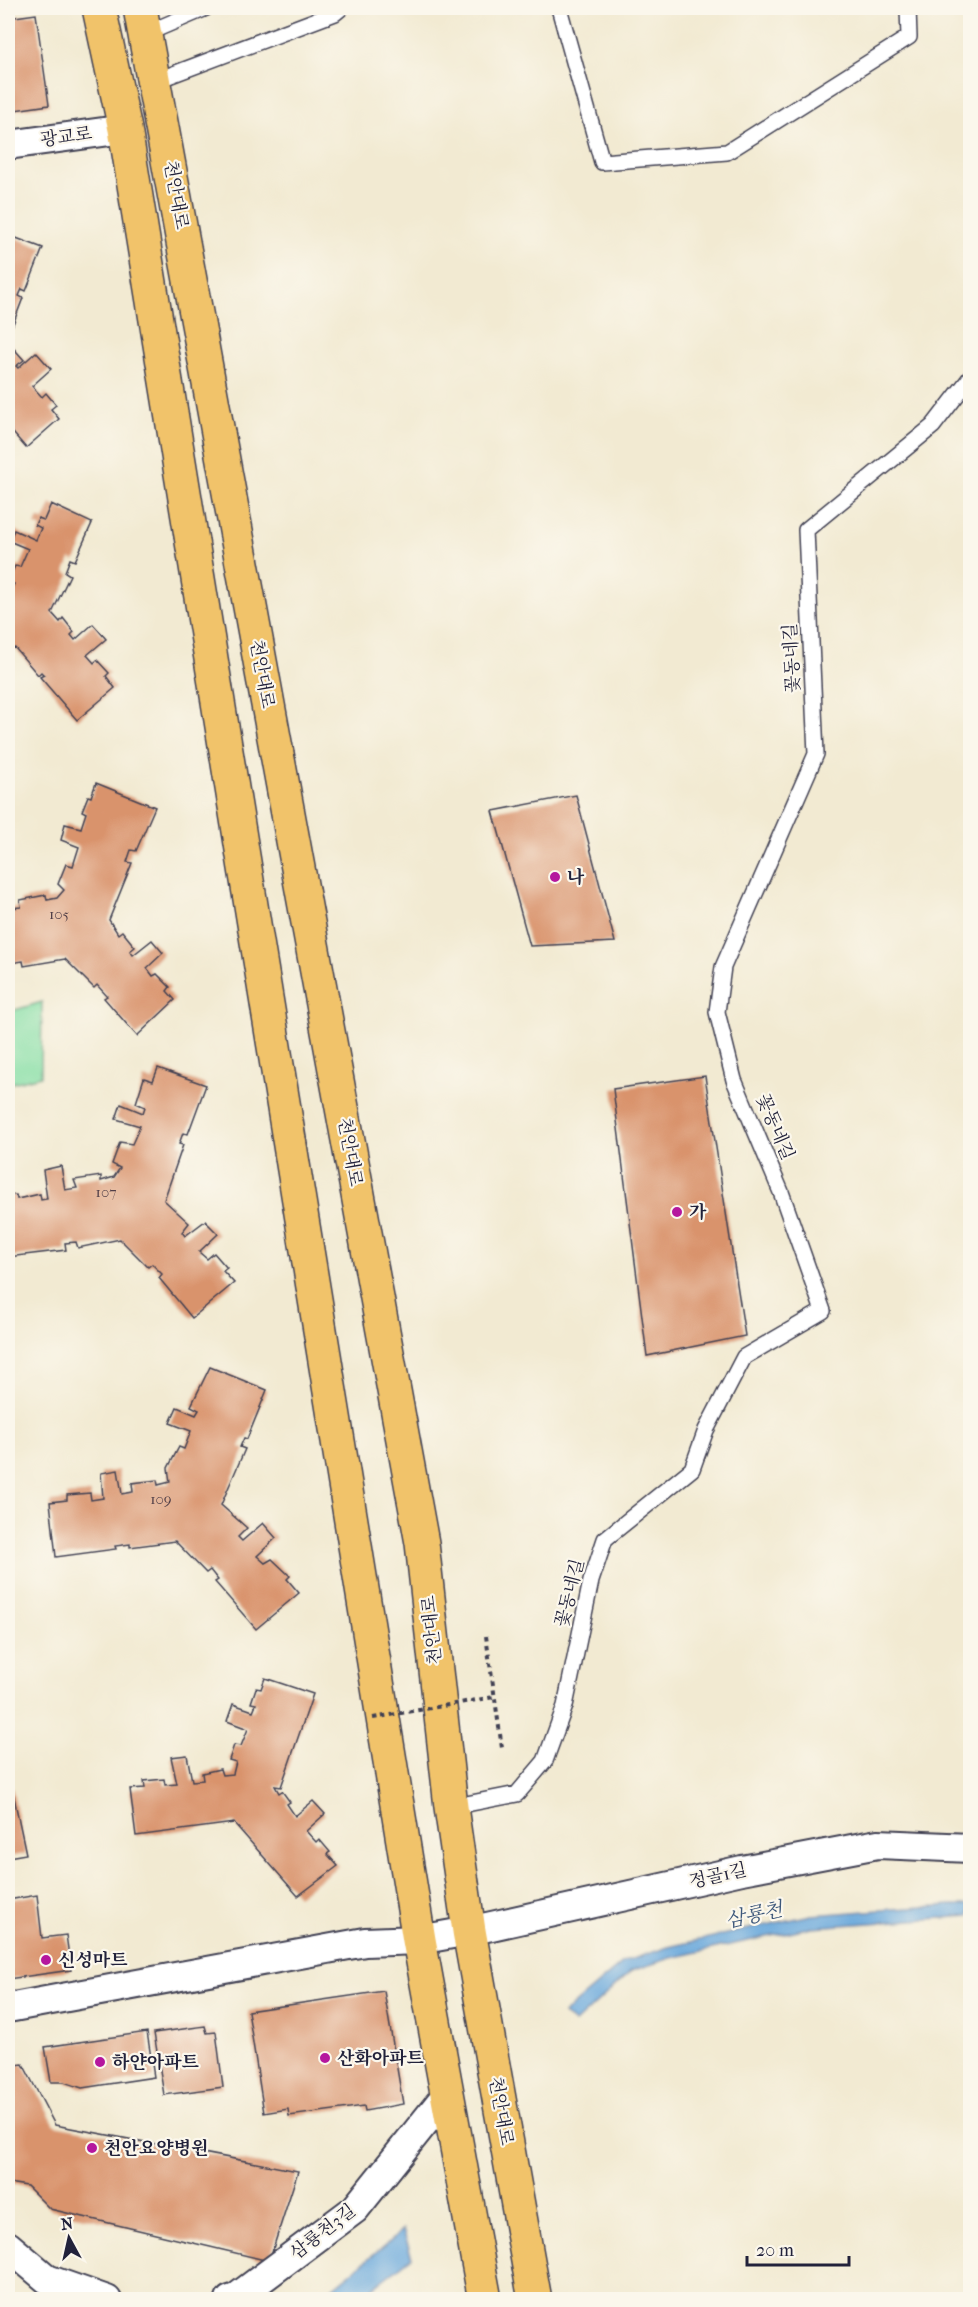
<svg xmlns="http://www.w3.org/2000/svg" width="978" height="2307" viewBox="0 0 978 2307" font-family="'IM FELL French Canon','Noto Serif KR',serif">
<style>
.green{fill:#84dea4;stroke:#538070;stroke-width:1.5}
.water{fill:#69a8dc;stroke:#46658c;stroke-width:1.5}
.building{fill:#d9936c}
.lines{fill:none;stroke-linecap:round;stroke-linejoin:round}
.lane-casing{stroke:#414052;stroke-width:18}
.street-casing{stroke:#414052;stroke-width:32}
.primary-casing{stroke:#414052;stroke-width:36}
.path{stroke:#414052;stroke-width:4;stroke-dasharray:4.5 4.5;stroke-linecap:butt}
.lane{stroke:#fff;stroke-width:15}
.street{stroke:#fff;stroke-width:28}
.primary{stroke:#f1c36a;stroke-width:33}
.path-bridge{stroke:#414052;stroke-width:4;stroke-dasharray:4.5 4.5;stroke-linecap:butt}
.poi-dot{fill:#b5179e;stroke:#fbf7ec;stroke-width:2}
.labels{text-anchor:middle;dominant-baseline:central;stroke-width:4.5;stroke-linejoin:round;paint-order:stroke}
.number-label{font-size:15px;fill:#503e47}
.street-label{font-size:18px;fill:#22223b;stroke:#fbf7ec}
.poi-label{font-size:18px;font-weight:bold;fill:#22223b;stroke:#fbf7ec;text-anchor:start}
.water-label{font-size:20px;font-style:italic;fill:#3e587b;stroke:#fbf7ec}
</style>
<rect width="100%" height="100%" fill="#fbf7ec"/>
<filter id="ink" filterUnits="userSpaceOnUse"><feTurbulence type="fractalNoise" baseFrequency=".0167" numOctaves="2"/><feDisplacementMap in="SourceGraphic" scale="12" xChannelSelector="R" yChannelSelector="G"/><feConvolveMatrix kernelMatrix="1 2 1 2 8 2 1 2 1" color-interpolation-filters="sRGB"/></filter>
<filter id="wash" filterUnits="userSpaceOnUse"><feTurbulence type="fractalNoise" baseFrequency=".008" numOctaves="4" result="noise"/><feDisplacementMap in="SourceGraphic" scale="24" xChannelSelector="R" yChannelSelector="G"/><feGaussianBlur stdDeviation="1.35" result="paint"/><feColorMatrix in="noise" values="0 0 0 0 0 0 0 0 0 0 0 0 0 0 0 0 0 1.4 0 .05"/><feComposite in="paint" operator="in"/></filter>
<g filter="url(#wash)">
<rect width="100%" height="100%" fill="#f2ead2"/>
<path class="green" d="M 42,1002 L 41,1076 L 8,1084 L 8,1012 Z"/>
<g class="water">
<path d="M 951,1905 L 970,1905 L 970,1916 L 812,1927 L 671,1958 L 631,1971 L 575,2023 L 563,2014 L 624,1962 L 668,1947 L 811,1915 Z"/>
<path d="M 403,2230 L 412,2257 L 358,2299 L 319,2299 Z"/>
</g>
<g id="blocks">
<g class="building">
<path d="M 36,14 L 49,105 L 8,111 L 8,18 Z"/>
<path d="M 8,235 L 43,248 L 26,291 L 22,289 L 19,296 L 23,298 L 10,332 L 8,333 Z"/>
<path d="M 8,342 L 24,360 L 16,366 L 18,368 L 36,352 L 51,369 L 32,386 L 42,397 L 46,393 L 56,405 L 51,409 L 59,419 L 26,448 L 8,427 Z"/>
<path d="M 51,504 L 92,523 L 75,561 L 70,559 L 65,572 L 70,575 L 52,613 L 60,622 L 63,618 L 74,632 L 71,635 L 75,640 L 93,624 L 106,639 L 87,655 L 94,663 L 97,660 L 109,673 L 106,676 L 115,688 L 77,720 L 40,677 L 44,675 L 41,672 L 38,675 L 15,648 L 8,649 L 8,592 L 10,592 L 14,584 L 8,581 L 15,566 L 20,567 L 28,549 L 9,541 L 14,530 L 36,540 L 41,528 L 35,525 L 38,518 L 44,520 Z"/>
<path d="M 96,783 L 155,807 L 136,851 L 131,850 L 127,862 L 132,863 L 109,920 L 118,934 L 122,931 L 135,947 L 130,951 L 133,955 L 152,940 L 163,953 L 147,968 L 153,976 L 157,974 L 170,987 L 167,991 L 175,1000 L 137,1036 L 104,998 L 107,996 L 97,985 L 94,988 L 65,959 L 24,966 L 23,961 L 10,963 L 11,968 L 8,969 L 8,900 L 10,908 L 21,907 L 20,900 L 46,895 L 47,900 L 57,898 L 64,890 L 58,884 L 66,864 L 73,866 L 79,847 L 61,840 L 65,824 L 81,828 L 86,813 L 82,811 L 88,796 L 91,797 Z"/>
<path d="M 576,795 L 615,942 L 530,946 L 493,811 Z"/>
<path d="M 158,1068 L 206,1085 L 188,1134 L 183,1133 L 179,1144 L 183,1145 L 164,1200 L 189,1223 L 182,1232 L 185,1236 L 205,1221 L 218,1234 L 199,1252 L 207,1259 L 214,1253 L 227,1268 L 223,1271 L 234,1283 L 192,1318 L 159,1278 L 162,1274 L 152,1264 L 148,1267 L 120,1239 L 78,1248 L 76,1242 L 65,1243 L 66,1250 L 8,1257 L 8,1196 L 16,1195 L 17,1199 L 40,1194 L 41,1200 L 47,1199 L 43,1170 L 61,1166 L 65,1190 L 77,1188 L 74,1180 L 101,1176 L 101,1181 L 114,1177 L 120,1168 L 112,1164 L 120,1142 L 132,1144 L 140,1126 L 116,1119 L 121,1104 L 143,1113 L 145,1107 L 136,1103 L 144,1078 L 153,1081 Z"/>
<path d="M 705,1076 L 745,1336 L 647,1356 L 613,1089 Z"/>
<path d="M 210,1367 L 267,1390 L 247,1439 L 244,1438 L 240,1447 L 245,1449 L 221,1505 L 247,1528 L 238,1537 L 242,1541 L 263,1523 L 276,1538 L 257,1556 L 265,1563 L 272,1559 L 290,1576 L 287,1579 L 299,1593 L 256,1629 L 215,1582 L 218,1580 L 210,1570 L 206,1573 L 175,1541 L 130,1547 L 130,1544 L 115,1546 L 116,1549 L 56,1557 L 50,1502 L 67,1500 L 67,1495 L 90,1493 L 91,1500 L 103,1498 L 101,1473 L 118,1470 L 122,1494 L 133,1492 L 132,1483 L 157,1480 L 158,1485 L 170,1482 L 168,1468 L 179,1447 L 184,1449 L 191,1431 L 170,1423 L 177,1407 L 196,1415 L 199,1410 L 191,1406 Z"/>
<path d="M 265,1678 L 313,1694 L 281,1787 L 275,1786 L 279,1793 L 282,1791 L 290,1802 L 287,1804 L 295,1816 L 313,1801 L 325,1814 L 306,1831 L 316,1842 L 319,1839 L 330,1852 L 327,1854 L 338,1866 L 298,1896 L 234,1823 L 136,1836 L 130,1789 L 145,1788 L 144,1781 L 164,1779 L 165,1785 L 177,1784 L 171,1757 L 187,1755 L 192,1781 L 203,1780 L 202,1773 L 220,1769 L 222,1775 L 233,1774 L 236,1762 L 229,1760 L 234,1745 L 241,1746 L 248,1729 L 227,1721 L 233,1704 L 253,1711 L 256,1704 L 251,1703 L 256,1688 L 261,1689 Z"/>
<path d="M 12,1788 L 26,1854 L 8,1857 L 8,1789 Z"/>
<path d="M 37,1895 L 42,1938 L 66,1935 L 71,1970 L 8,1979 L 8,1900 Z"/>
<path d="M 384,1991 L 403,2104 L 365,2111 L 364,2106 L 289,2116 L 288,2109 L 264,2113 L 248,2011 Z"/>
<path d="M 205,2026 L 207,2033 L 216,2032 L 223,2087 L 164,2095 L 154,2033 Z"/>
<path d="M 147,2032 L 154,2077 L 82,2088 L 64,2082 L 51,2082 L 45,2047 Z"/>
<path d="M 23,2064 L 55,2125 L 298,2171 L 269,2261 L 50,2209 L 27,2186 L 8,2183 L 8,2066 Z"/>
</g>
</g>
</g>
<g filter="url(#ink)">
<use href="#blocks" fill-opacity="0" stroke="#414052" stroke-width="1.5"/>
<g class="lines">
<g class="lane-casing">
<g id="lane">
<path d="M 559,8 L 602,162 L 727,152 L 909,37 L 908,8"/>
<path d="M 145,34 L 206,8"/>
<path d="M 155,81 L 335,13 L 341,8"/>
<path d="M 451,1807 L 517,1794 L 545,1761 L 565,1706 L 591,1581 L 605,1539 L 692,1469 L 706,1430 L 744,1357 L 823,1311 L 781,1192 L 734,1080 L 717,1012 L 723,967 L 816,754 L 806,530 L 933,426 L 970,378"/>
</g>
</g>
<g class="street-casing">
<g id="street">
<path d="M 8,145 L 125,129"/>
<path d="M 8,2008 L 365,1942 L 419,1940 L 469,1931 L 742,1870 L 878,1844 L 970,1848"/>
<path d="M 8,2246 L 47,2279 L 107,2300"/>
<path d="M 230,2300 L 236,2298 L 355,2209 L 448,2093"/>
</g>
</g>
<g class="primary-casing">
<g id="primary">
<path d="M 99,8 L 125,129 L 419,1940 L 485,2300"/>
<path d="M 140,8 L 422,1543 L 451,1807 L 469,1931 L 535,2300"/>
</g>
</g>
<path class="path" d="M 486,1636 L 502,1748"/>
<use href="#lane" class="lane"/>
<use href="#street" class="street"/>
<use href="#primary" class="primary"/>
<path class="path-bridge" d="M 373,1718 L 494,1697"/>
</g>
</g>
<g class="poi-dot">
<circle cx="555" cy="877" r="6"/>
<circle cx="677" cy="1212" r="6"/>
<circle cx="46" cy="1960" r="6"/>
<circle cx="325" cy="2058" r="6"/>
<circle cx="100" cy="2062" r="6"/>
<circle cx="92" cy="2148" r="6"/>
</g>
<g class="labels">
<g class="number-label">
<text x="59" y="914">105</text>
<text x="106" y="1192">107</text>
<text x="161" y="1499">109</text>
</g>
<g class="street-label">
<text transform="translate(66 137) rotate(-8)">광교로</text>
<text transform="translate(176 195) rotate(80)">천안대로</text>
<text transform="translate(792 658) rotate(-93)">꽃동네길</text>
<text transform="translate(262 674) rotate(80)">천안대로</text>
<text transform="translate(775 1127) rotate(67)">꽃동네길</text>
<text transform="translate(350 1152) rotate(80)">천안대로</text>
<text transform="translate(570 1593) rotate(-76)">꽃동네길</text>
<text transform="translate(432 1630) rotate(-96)">천안대로</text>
<text transform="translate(718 1876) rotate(-13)">정골1길</text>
<text transform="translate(501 2111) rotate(80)">천안대로</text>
<text transform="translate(323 2232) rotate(-38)">삼룡천3길</text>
</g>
<g class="poi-label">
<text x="567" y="877">나</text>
<text x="689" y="1212">가</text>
<text x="58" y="1960">신성마트</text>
<text x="337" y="2058">산화아파트</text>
<text x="112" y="2062">하얀아파트</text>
<text x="104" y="2148">천안요양병원</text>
</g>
<g class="water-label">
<text transform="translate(754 1915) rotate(-12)">삼룡천</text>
</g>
</g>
<rect width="978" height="2307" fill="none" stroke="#fbf7ec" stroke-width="30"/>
<g transform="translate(69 2238) rotate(352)" stroke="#fbf7ec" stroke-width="4.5" paint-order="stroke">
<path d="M0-4.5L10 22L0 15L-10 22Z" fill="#22223b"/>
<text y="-9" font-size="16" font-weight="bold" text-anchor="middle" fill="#22223b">N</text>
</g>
<path d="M747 2256v9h102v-9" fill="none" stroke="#22223b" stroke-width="3"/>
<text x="756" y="2256" font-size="18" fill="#22223b" stroke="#fbf7ec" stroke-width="4.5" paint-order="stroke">20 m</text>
</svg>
